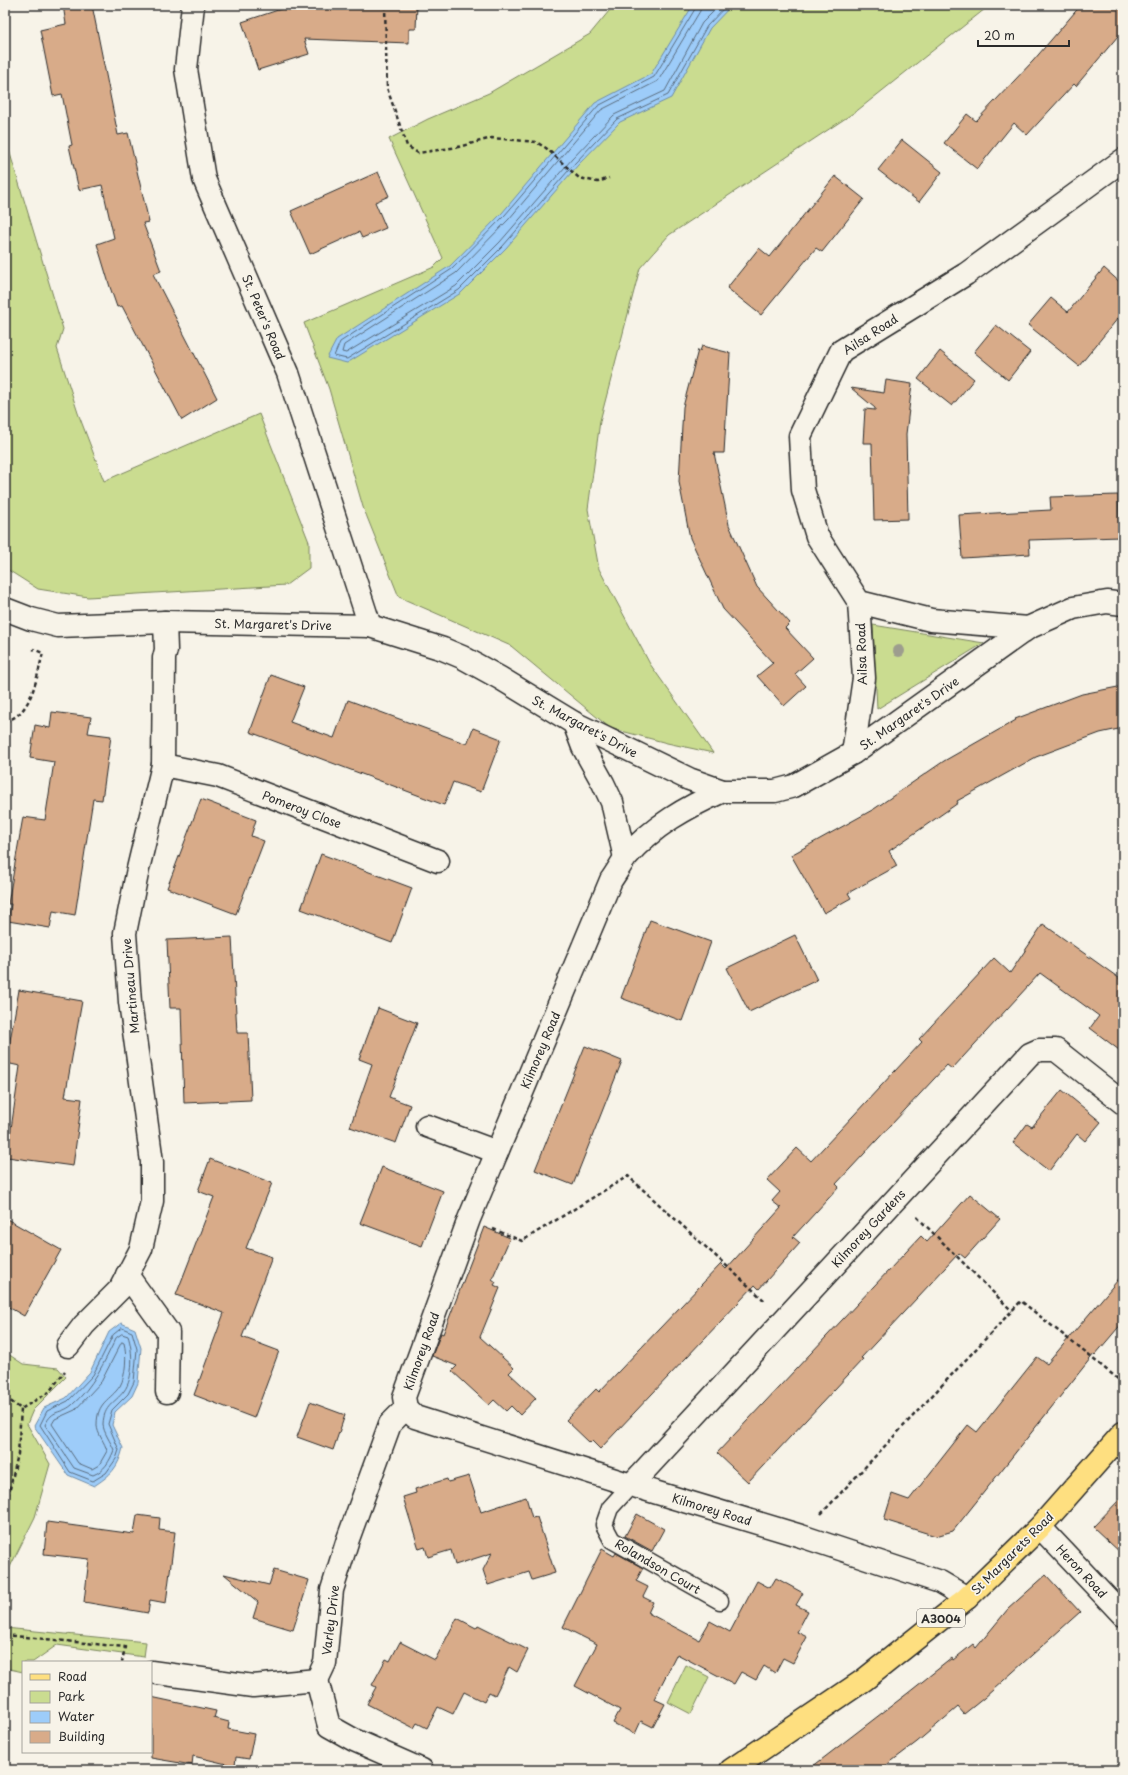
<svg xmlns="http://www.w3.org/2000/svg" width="1128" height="1775" viewBox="0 0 1128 1775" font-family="'Playpen Sans',sans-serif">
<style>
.green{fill:#cadc90;stroke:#7a845e}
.water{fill:#9dccf9;stroke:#6f8ca7}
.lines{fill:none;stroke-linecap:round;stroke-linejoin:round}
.shore{stroke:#596b7d;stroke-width:1}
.building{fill:#d8ab89;stroke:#2b2b2b}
.lane-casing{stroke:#2b2b2b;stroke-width:19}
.street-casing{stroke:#2b2b2b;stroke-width:25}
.primary-casing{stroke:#2b2b2b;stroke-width:25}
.path{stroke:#2b2b2b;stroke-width:2.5;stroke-dasharray:4 3;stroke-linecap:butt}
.lane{stroke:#f7f3e8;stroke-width:16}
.street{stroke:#f7f3e8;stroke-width:22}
.primary{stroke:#fedf80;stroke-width:22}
.tree{fill:#9d9d8e}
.labels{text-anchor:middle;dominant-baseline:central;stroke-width:3.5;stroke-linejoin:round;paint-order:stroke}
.shield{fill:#f7f3e8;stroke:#686764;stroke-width:1}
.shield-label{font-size:11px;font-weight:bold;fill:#2b2b2b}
.street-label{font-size:12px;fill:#2b2b2b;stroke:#f7f3e8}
</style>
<rect width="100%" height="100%" fill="#f7f3e8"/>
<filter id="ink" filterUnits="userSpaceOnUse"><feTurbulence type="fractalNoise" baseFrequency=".025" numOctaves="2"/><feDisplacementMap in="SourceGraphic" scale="8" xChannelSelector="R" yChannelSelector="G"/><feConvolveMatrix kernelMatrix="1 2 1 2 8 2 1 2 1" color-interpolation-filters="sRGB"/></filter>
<g filter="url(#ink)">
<g class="green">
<path d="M 614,5 L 990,5 L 858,110 L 669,235 L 640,268 L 600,421 L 588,509 L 599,569 L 650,664 L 713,753 L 667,743 L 610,728 L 511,646 L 399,597 L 363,507 L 329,389 L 304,323 L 434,267 L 443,258 L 389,139 L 428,119 L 489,93 L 590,34 Z"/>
<path d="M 5,137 L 63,329 L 57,348 L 78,413 L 104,481 L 259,414 L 309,542 L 309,568 L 286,585 L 88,597 L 38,589 L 5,568 Z"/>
<path d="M 873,625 L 984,643 L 877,709 Z"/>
<path d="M 5,1352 L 23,1364 L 58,1368 L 66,1377 L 33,1410 L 27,1424 L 50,1464 L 35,1517 L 5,1577 Z"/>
<path d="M 5,1628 L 146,1642 L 144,1657 L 57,1645 L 33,1662 L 23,1662 L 23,1672 L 5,1668 Z"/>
<path d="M 686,1665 L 709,1677 L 691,1714 L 668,1702 Z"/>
</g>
<g class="water">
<path d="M 693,5 L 732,5 L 710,28 L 671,98 L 620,122 L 578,165 L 506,248 L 461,293 L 347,363 L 327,358 L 337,339 L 450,266 L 502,213 L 595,103 L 651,74 Z"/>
<path d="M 121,1323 L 135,1329 L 141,1348 L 138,1383 L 132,1396 L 115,1412 L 112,1425 L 123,1448 C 118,1468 111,1475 94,1486 L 68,1475 L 34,1426 L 44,1408 L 66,1398 L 90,1372 L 109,1332 Z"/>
</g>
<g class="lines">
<g class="shore">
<path d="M 696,5 L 695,9 L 654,77 L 598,106 L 505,215 L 452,269 L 340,342 L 334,356 L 347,359 L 459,290 L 503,246 L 575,163 L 617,119 L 668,95 L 707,26 L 727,5"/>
<path d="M 701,5 L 700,11 L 658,81 L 601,110 L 509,219 L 456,273 L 344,345 L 342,352 L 346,353 L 456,286 L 500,242 L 572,159 L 614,115 L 665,91 L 702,23 L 720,5"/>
<path d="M 122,1328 L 132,1332 L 137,1349 L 134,1382 L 128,1394 L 112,1410 L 108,1424 L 119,1450 L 116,1459 L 106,1473 L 93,1481 L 70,1472 L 40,1425 L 47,1411 L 68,1401 L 93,1375 L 113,1335 Z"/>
<path d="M 122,1334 L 128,1336 C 133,1350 134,1378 124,1391 C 114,1404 104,1405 103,1424 C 103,1432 111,1442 114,1450 C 110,1461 104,1471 93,1475 L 74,1468 L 45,1425 C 53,1408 60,1415 72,1405 C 93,1387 104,1363 116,1338 Z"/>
<path d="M 122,1342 L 124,1343 C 127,1354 126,1376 120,1386 C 110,1401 97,1401 97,1425 C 97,1434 105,1442 107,1451 L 99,1465 L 92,1469 L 78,1463 L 52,1424 L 55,1419 L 75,1410 L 101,1382 Z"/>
</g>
</g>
<g class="building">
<path d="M 63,5 L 92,5 L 118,135 L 128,133 L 149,222 L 143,223 L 161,271 L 153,274 L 217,398 L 182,420 L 122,306 L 117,307 L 110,287 L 97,244 L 114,238 L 102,185 L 79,190 L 69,146 L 72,145 L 62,94 L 53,96 L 40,30 L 66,24 Z"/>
<path d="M 293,5 L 417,5 L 416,29 L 409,29 L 409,43 L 304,39 L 309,54 L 258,70 L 242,22 Z"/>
<path d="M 1081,5 L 1123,5 L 1123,30 L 1076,86 L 1074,84 L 1027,135 L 1014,123 L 977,169 L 944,143 L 967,114 L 976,121 L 1033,61 Z"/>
<path d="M 902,140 L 942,172 L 919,202 L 878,170 Z"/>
<path d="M 378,172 L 389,196 L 375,202 L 386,228 L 362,238 L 359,232 L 310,254 L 291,211 Z"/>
<path d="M 835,176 L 864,199 L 822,252 L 816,248 L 761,315 L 727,288 L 759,248 L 770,257 Z"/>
<path d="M 1104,268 L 1123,285 L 1123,312 L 1079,366 L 1028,325 L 1051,298 L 1068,312 Z"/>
<path d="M 996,325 L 1030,352 L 1008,380 L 974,352 Z"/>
<path d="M 702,346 L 730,353 L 724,453 L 714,453 L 729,525 L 757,587 L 790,623 L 785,628 L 813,658 L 795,674 L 806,686 L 784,706 L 757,676 L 773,663 L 723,609 L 690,538 L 679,482 L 683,407 L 698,350 L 700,351 Z"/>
<path d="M 940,351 L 974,379 L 952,406 L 918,379 Z"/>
<path d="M 886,380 L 912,384 L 906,434 L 908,519 L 874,520 L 872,443 L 863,443 L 865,409 L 875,410 L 875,408 L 851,388 L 884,393 Z"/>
<path d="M 1118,495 L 1120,537 L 1029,540 L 1030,554 L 962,558 L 959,515 L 1051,510 L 1050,497 Z"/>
<path d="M 271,675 L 304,687 L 290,722 L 334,738 L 348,700 L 467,744 L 473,728 L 501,739 L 481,792 L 453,782 L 444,805 L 250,732 Z"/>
<path d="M 1123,686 L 1123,728 L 1100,733 L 1036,757 L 957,801 L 958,803 L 889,851 L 897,866 L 848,893 L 851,898 L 824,913 L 791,855 L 874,809 L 944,761 L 1016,720 L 1015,719 L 1082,694 Z"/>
<path d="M 52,712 L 91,717 L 88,733 L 111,736 L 102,800 L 93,799 L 75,915 L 53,911 L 50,928 L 8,921 L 11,904 L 8,904 L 23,817 L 45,820 L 54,762 L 30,758 L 35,725 L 50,728 Z"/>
<path d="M 201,799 L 256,820 L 251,836 L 264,841 L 236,914 L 167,888 Z"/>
<path d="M 321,854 L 412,888 L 392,943 L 301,909 Z"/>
<path d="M 650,920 L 711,942 L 682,1021 L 621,998 Z"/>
<path d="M 1043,924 L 1123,981 L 1123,1053 L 1090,1028 L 1099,1016 L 1040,973 L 952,1069 L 947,1065 L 836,1184 L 839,1187 L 793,1237 L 800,1243 L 759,1289 L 755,1285 L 600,1449 L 592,1441 L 590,1443 L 566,1420 L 596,1389 L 599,1392 L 721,1264 L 726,1269 L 781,1208 L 772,1201 L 780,1192 L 767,1180 L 797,1148 L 811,1161 L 922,1042 L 919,1039 L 994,958 L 1010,973 Z"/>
<path d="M 795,935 L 817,980 L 749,1012 L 727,968 Z"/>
<path d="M 232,937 L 237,1033 L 248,1033 L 251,1100 L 184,1103 L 181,1008 L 170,1008 L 167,940 Z"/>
<path d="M 19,990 L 82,1001 L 65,1097 L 82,1099 L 73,1166 L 7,1157 L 20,1066 L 6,1063 Z"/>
<path d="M 378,1008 L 417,1023 L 389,1097 L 410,1105 L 396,1143 L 350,1127 L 372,1064 L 359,1059 Z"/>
<path d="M 585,1046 L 622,1061 L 573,1185 L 535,1170 Z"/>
<path d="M 1062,1090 L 1101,1122 L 1085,1141 L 1077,1134 L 1049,1171 L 1013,1143 L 1027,1124 L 1032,1127 Z"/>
<path d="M 210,1159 L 272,1183 L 246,1248 L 272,1257 L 242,1337 L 279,1351 L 254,1418 L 194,1395 L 224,1313 L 176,1295 L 214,1197 L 198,1191 Z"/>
<path d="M 382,1167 L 443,1191 L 422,1246 L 360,1223 Z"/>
<path d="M 970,1194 L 1000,1219 L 965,1258 L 959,1253 L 861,1358 L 863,1359 L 748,1482 L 717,1453 L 921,1236 L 927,1242 Z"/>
<path d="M 5,1218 L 61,1250 L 24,1316 L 5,1305 Z"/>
<path d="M 484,1227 L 510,1238 L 492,1279 L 496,1282 L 494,1285 L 500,1288 L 480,1337 L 514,1368 L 509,1373 L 536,1398 L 520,1415 L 511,1406 L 506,1411 L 494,1400 L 489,1405 L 452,1371 L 457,1366 L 432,1356 L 441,1333 L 443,1334 Z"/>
<path d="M 1123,1274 L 1123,1322 L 1095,1355 L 1094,1354 L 953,1531 L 936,1536 L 884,1520 L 892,1494 L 909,1500 L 968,1425 L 977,1432 L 1037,1357 L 1047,1364 Z"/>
<path d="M 310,1402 L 345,1415 L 333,1450 L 297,1437 Z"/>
<path d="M 469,1476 L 481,1512 L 526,1497 L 532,1518 L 537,1517 L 555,1573 L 532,1580 L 529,1572 L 488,1585 L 483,1570 L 492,1553 L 455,1565 L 451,1550 L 428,1557 L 425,1547 L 419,1549 L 403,1497 L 416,1493 L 415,1489 L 447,1479 L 448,1482 Z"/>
<path d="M 1123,1496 L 1123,1555 L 1093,1527 Z"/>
<path d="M 637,1514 L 664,1529 L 652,1551 L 625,1536 Z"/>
<path d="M 137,1515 L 160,1518 L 159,1530 L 175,1532 L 166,1603 L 150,1600 L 148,1613 L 84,1602 L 89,1559 L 44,1554 L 47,1522 L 134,1534 Z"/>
<path d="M 602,1549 L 614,1556 L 616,1553 L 643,1568 L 636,1581 L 648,1587 L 643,1597 L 653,1602 L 648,1613 L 699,1640 L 710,1621 L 730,1632 L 757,1581 L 770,1588 L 776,1578 L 803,1593 L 796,1605 L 808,1611 L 797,1632 L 807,1637 L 793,1663 L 783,1658 L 775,1673 L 764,1666 L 756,1680 L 741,1672 L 734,1684 L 677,1654 L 654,1699 L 665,1704 L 653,1727 L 641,1721 L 635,1734 L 613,1723 L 620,1710 L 575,1686 L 597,1644 L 563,1627 Z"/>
<path d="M 274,1570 L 309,1580 L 293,1630 L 253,1618 L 258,1602 L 224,1574 L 269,1585 Z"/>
<path d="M 1046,1575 L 1080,1612 L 984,1698 L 964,1714 L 958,1707 L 917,1742 L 880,1770 L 808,1770 L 908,1693 L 952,1658 L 953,1660 L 973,1644 L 976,1648 L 1008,1609 Z"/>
<path d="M 457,1618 L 476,1628 L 478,1625 L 528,1650 L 517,1672 L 509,1667 L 495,1695 L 489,1692 L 484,1702 L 464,1692 L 453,1714 L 438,1707 L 427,1728 L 417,1723 L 414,1728 L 367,1704 L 376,1687 L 372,1685 L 386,1659 L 390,1661 L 400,1642 L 435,1660 Z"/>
<path d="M 151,1697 L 216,1711 L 214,1718 L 229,1722 L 228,1729 L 254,1734 L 249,1759 L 236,1757 L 235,1766 L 193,1756 L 192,1765 L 151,1758 Z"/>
</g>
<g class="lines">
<g class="lane-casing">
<path id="lane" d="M 631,1485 L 610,1508 L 604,1525 L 612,1540 L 720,1601"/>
</g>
<g class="street-casing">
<g id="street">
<path d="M 193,5 L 186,69 L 204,179 L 288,373 L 370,626"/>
<path d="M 5,609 L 31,619 L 58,626 L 165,622 L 370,626 L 443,649 L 462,657 L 500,678 L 574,723 L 689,779 L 723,791 L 775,791 L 794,786 L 853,753 L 1028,628 L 1073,608 L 1107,602 L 1123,604"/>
<path d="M 1028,628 L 931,620 L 859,602 L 817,536 L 803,490 L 800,436 L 841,351 L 966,274 L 1123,160"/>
<path d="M 574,723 L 583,747 L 603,783 L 612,802 L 625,858"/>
<path d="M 853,753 L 864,678 L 859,602"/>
<path d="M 163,765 L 218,776 L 438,861"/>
<path d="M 723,791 C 687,807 653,826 626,857 C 621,864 616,873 611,880 L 469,1219 L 404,1397 L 406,1408 L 415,1417 L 631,1485 L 801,1536 L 940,1582 L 967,1598"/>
<path d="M 427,1126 L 497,1152"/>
<path d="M 127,1275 L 168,1332 L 167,1392"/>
<path d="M 68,1346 L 84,1325 L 120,1289 L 141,1249 L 152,1201 L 152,1162 L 130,1002 L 125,933 L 138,869 L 163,765 L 164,658 L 166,650 L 165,622"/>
<path d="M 631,1485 L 1030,1054 L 1039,1050 L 1056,1050 L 1123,1103"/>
<path d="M 1040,1527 L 1123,1615"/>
<path d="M 151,1672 L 253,1686 L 317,1680"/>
<path d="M 317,1680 L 325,1663 L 332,1590 L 348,1539 L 390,1424 L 406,1408"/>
<path d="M 317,1680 L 329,1726 L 354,1740 L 422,1770"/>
</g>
</g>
<g class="primary-casing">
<path id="primary" d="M 731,1770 L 864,1680 L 967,1598 L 1040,1527 L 1123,1433"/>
</g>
<g class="path">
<path d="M 385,5 L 387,88 L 407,146 L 418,153 L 458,147 L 492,138 L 536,142 L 546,148 L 579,178 L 598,182 L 609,178"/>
<path d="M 5,721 C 32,716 37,675 43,653 L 33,649"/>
<path d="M 917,1217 L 1012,1311"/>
<path d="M 493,1229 L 522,1241 L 628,1176 L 765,1301"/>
<path d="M 5,1397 L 21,1409 L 49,1392 L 65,1371"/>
<path d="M 5,1510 L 18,1454 L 21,1409"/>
<path d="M 821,1514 L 1021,1301 L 1123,1383"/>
<path d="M 5,1635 L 125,1647 L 122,1662"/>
</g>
<use href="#lane" class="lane"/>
<use href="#street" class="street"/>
<use href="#primary" class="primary"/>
</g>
<circle class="tree" cx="899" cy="651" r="6"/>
</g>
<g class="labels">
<rect class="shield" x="917" y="1609" width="48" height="18" rx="3"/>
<g class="shield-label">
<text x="941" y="1618">A3004</text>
</g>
<g class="street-label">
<text transform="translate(264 317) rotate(67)">St. Peter's Road</text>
<text transform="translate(870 334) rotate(-33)">Ailsa Road</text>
<text transform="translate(273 624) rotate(1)">St. Margaret's Drive</text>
<text transform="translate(861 654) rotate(-92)">Ailsa Road</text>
<text transform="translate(909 713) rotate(-35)">St. Margaret's Drive</text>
<text transform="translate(585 726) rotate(28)">St. Margaret's Drive</text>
<text transform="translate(302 809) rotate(21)">Pomeroy Close</text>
<text transform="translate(130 986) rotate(-95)">Martineau Drive</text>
<text transform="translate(540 1050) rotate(-67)">Kilmorey Road</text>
<text transform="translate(868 1228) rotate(-47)">Kilmorey Gardens</text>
<text transform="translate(421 1351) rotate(-70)">Kilmorey Road</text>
<text transform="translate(712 1509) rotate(17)">Kilmorey Road</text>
<text transform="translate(1012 1553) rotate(-45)">St Margarets Road</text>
<text transform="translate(658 1566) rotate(30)">Rolandson Court</text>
<text transform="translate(1082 1571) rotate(47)">Heron Road</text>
<text transform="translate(330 1620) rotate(-83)">Varley Drive</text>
</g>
</g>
<rect width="1128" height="1775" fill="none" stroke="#f7f3e8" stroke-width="20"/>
<rect x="10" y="10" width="1108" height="1755" fill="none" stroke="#2b2b2b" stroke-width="1.5" filter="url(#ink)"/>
<rect x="22" y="1661" width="130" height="92" fill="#f7f3e8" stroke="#a5a39c"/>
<rect x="30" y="1674" width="20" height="6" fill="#fedf80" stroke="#a5a39c"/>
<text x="58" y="1681" font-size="12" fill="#2b2b2b">Road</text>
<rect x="30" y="1691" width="20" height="12" fill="#cadc90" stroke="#a5a39c"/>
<text x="58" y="1701" font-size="12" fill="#2b2b2b">Park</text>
<rect x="30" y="1711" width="20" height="12" fill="#9dccf9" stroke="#a5a39c"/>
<text x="58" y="1721" font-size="12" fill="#2b2b2b">Water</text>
<rect x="30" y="1731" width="20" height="12" fill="#d8ab89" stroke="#a5a39c"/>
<text x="58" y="1741" font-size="12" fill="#2b2b2b">Building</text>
<path d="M978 40v6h91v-6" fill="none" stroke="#2b2b2b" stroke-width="2"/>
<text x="984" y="40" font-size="12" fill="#2b2b2b" stroke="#f7f3e8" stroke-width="3" paint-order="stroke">20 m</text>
</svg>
